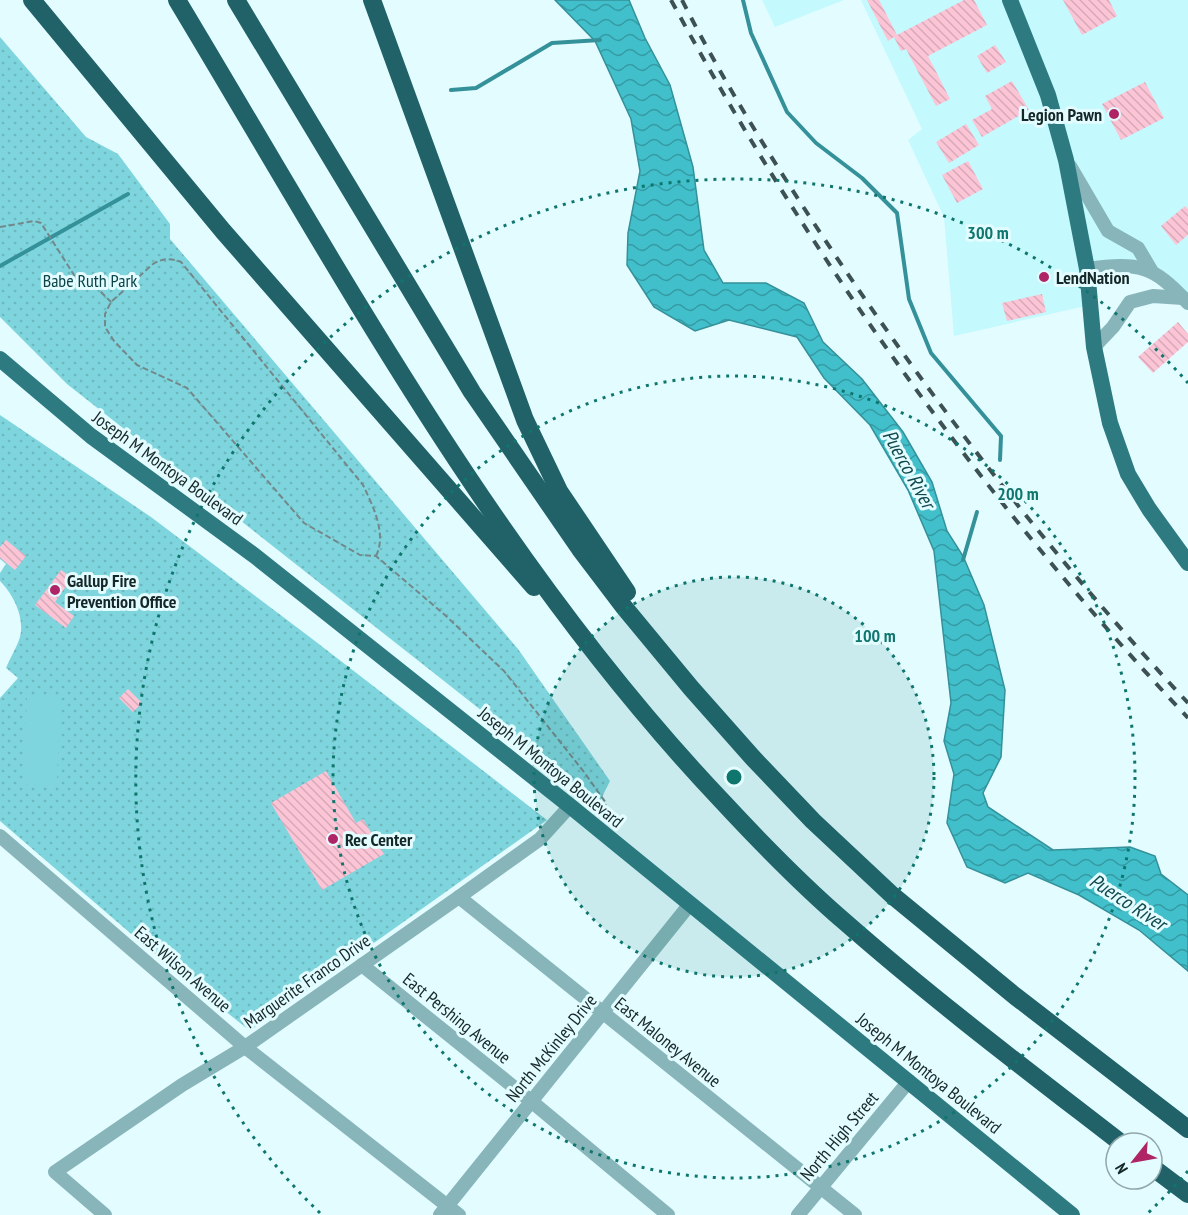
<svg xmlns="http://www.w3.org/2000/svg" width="1188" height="1215" viewBox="0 0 1188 1215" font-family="'PT Sans Narrow',sans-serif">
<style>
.built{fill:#c4f9fe}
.grass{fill:url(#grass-dots)}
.pitch{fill:#7fd5dd}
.water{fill:url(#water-waves);stroke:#349199;stroke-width:1.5}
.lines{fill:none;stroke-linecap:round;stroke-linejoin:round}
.stream{stroke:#349199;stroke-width:4}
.building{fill:url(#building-back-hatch)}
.path{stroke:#73888a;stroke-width:2;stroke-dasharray:6 3;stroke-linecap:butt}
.minor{stroke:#87b5ba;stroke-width:14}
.major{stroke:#2e7a81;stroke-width:16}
.highway{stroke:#216268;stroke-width:18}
.rail{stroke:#3e5152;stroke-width:4;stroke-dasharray:10 10;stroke-linecap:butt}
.ring{fill:none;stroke:#0f766e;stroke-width:3;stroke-dasharray:3 6}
.poi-dot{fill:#ae2465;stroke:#e3fcff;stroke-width:2}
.labels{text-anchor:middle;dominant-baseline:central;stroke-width:6;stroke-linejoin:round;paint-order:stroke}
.poi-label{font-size:18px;font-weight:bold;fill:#162728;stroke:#e3fcff;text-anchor:start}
.park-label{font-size:18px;fill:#0a4348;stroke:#e3fcff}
.street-label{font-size:18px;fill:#162728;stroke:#e3fcff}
.water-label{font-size:20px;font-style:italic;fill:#12494d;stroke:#e3fcff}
.centre{fill:#0f766e;stroke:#e3fcff;stroke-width:3}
.ring-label{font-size:18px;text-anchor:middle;font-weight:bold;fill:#0f766e;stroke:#e3fcff;stroke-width:6;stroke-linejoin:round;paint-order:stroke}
</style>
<defs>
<pattern id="grass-dots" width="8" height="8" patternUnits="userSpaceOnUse" patternTransform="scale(1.5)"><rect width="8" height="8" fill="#7fd5dd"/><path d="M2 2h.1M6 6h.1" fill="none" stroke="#6db7be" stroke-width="1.8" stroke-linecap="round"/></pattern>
<pattern id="water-waves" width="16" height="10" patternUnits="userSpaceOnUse" patternTransform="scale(1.5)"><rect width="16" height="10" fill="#41bfca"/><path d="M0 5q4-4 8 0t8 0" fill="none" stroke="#359ba4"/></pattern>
<pattern id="building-back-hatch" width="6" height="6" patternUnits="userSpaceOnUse" patternTransform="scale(1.5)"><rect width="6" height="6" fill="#fcc5d6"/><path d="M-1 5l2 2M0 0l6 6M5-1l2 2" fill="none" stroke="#d7a9b8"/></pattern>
</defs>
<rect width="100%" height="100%" fill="#e3fcff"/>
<g class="built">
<path d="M 762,0 L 844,0 L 775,27 Z"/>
<path d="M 861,0 L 1188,0 L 1188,303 L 1151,270 L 1088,270 L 1090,305 L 954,336 L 944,217 L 908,140 L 922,129 Z"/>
</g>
<g class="grass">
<path d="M 0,37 L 86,137 L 118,154 L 170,224 L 170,239 L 518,649 L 610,781 L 599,803 L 67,384 L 0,317 Z"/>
<path d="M 0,415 L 151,517 L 311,638 L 547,820 L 250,1031 L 151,951 L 0,821 L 0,698 L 18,678 L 6,668 C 10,658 17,647 20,637 C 25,617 13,594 0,581 L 0,573 L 6,564 L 0,559 Z"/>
</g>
<path class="pitch" d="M 27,695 L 60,697 L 57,785 L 24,784 Z"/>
<path class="water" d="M 555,0 L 629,0 L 645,38 L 670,85 L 693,167 L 704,250 L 723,283 L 766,283 L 804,303 L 823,342 L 862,379 L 903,432 L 932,482 L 947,531 L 963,556 L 984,605 L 1005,690 L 1001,757 L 983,793 L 988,807 L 1053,850 L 1130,847 L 1155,856 L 1161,874 L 1188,895 L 1188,971 L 1139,930 L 1079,895 L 1028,873 L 1005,883 L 967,867 L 947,823 L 954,774 L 944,741 L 951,703 L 934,551 L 908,490 L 870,425 L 824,378 L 797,337 L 729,320 L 695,331 L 654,307 L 627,265 L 628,233 L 640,171 L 631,119 L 595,41 Z"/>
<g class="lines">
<g class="stream">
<path d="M 743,0 L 751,33 L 787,112 L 816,143 L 862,178 L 897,213 L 909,299 L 931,353 L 1001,436 L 1000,460"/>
<path d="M 451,90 L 476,88 L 552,43 L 600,40"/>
<path d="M 0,266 L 128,194"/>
<path d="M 963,560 L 977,512"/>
</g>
</g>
<g class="building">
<path d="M 867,0 L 879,0 L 897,35 L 964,0 L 974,0 L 987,25 L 928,56 L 950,99 L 936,106 L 906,49 L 901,51 L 894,37 L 888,41 Z"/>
<path d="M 1063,0 L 1109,0 L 1117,16 L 1082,35 Z"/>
<path d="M 995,45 L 1006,62 L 987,73 L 977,56 Z"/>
<path d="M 1012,81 L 1029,110 L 982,137 L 972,120 L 992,109 L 985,96 Z"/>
<path d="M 1145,82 L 1164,118 L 1121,140 L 1102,104 Z"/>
<path d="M 966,124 L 979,145 L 949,163 L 936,142 Z"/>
<path d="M 968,161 L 983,189 L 957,203 L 942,175 Z"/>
<path d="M 1185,206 L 1188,209 L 1188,235 L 1176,245 L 1161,226 Z"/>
<path d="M 1042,294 L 1046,312 L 1007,321 L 1002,303 Z"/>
<path d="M 1178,322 L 1188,334 L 1188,342 L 1153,373 L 1138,357 Z"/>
<path d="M 6,540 L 26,556 L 15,570 L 0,558 L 0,547 Z"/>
<path d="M 61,570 L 72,578 L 55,602 L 74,616 L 66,628 L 35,605 Z"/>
<path d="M 128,689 L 142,703 L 133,712 L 119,698 Z"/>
<path d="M 326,771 L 356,823 L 363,819 L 384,854 L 322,890 L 271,803 Z"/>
</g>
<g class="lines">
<g class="path">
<path d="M 0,227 L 34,221 L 41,223 L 74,275 L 99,290 L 111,302"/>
<path d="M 376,556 C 387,534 373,506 363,485 L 181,262 C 170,258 163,258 153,264 L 111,302 L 105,314 L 105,327 L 114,341 L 137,365 L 187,388 L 304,523 L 360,555 L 376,556 L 446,616 L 504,671 L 584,772 L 606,803 L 602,814"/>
</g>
<g class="minor">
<path d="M 1070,166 L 1108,231 L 1138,248 L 1151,270"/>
<path d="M 1087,269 C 1139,262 1153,265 1188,303"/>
<path d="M 1094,347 L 1113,327 L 1130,302 L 1153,296 L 1183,298"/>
<path d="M 0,836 L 245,1047 L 459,1215"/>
<path d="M 459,897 L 855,1215"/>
<path d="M 362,965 L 531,1101 L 668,1215"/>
<path d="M 105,1215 L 55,1172 L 182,1085 L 245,1047 L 459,897 L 540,839 L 570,806"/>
<path d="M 440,1215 L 690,904"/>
<path d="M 798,1215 L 909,1081"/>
</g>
<g class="major">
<path d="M 1010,0 L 1048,95 L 1066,160 L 1087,269 L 1094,347 L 1110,423 L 1128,474 L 1149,509 L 1188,563"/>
<path d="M 0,359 L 91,436 L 255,556 L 570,806 L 1072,1215"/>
</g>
<g class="highway">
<path d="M 32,0 L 223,231 L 534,587"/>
<path d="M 177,0 C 343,276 498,565 722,801 C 761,843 802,885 845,922 C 934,1000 1028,1071 1121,1143"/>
<path d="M 236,0 L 472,392 L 580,549 L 624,607 L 691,688 L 753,758 L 813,821 L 892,895 L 1015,996 L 1188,1129"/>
<path d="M 372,0 L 525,420 L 559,491 L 627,592"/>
<path d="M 1152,1167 L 1188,1194"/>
</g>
<g class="rail">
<path d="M 671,0 C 812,261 985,502 1188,718"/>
<path d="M 682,0 C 726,87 779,171 833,252 C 940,412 1057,562 1188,703"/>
</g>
</g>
<circle cx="734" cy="777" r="200" fill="#0f766e" fill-opacity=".12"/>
<g class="ring">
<circle cx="734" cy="777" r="200"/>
<circle cx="734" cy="777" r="401"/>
<path d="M1188 1171A601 601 0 0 1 1148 1213M320 1213A601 601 0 1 1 1188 383"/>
</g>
<g class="poi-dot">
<circle cx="1114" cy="114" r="6"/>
<circle cx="1044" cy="277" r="6"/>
<circle cx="55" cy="590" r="6"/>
<circle cx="333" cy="839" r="6"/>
</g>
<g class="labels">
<g class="poi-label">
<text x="1102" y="114" text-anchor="end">Legion Pawn</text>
<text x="1056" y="277">LendNation</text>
<text x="67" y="580">Gallup Fire<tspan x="67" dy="21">Prevention Office</tspan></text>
<text x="345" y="839">Rec Center</text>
</g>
<g class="park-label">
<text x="90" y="280">Babe Ruth Park</text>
</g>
<g class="street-label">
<text transform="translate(168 468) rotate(36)">Joseph M Montoya Boulevard</text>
<text transform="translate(551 767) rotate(39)">Joseph M Montoya Boulevard</text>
<text transform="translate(183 969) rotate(41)">East Wilson Avenue</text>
<text transform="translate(307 981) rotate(-35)">Marguerite Franco Drive</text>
<text transform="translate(457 1018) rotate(39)">East Pershing Avenue</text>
<text transform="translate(668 1042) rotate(39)">East Maloney Avenue</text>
<text transform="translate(551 1048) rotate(-51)">North McKinley Drive</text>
<text transform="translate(929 1073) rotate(39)">Joseph M Montoya Boulevard</text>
<text transform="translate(839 1136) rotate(-50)">North High Street</text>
</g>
<g class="water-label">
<text transform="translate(909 469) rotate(61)">Puerco River</text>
<text transform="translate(1128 902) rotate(33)">Puerco River</text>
</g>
</g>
<circle cx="734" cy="777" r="9" class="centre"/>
<g class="ring-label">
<text x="988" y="239">300 m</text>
<text x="1018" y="500">200 m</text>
<text x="875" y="642">100 m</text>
</g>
<g transform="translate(1134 1161) rotate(239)"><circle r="28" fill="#e3fcff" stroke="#91a7a9" stroke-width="1.5"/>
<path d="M0-4.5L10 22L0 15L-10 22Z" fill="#ae2465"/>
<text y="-9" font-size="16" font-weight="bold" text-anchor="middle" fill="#162728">N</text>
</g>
</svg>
